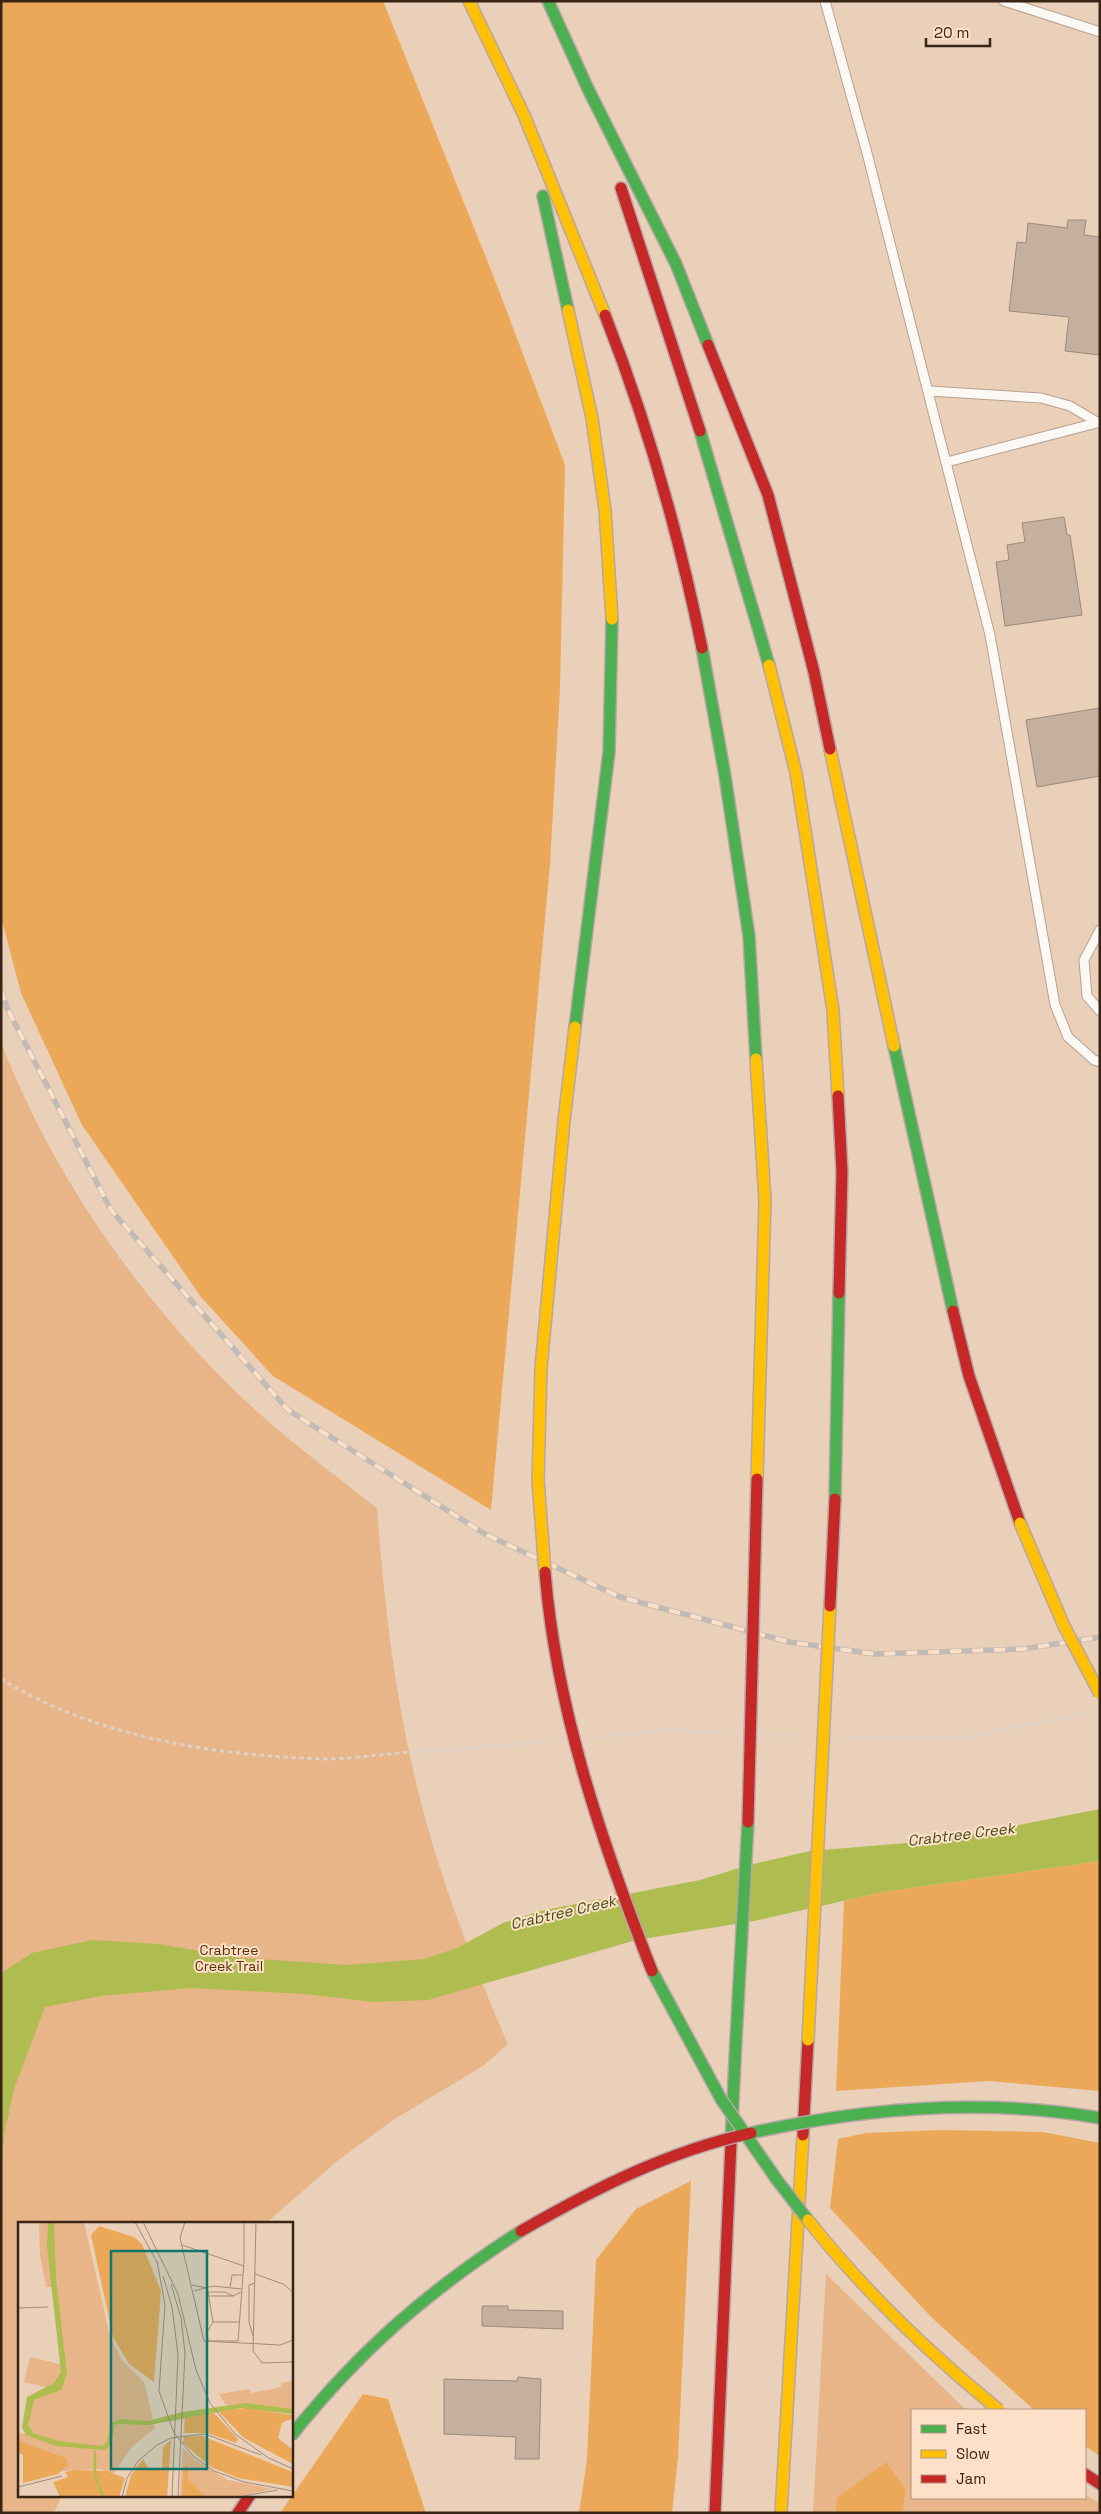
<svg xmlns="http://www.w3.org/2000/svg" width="1101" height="2514" viewBox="0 0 1101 2514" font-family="'Space Grotesk',sans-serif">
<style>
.green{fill:#e8b588}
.forest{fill:#eca859}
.water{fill:#afbc4f}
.building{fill:#c5b09f;stroke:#9e8a79}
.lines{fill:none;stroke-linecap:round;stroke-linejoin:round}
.lane-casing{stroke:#b7a291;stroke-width:11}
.fast-casing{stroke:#b8a6a7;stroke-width:14}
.slow-casing{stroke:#b8a6a7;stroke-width:14}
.jam-casing{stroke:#b8a6a7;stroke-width:14}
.path{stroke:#dad2cb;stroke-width:3;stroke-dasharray:4 4;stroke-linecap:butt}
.lane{stroke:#fcf8f4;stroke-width:9}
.fast{stroke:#4caf50;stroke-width:11}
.slow{stroke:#ffc107;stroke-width:11}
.jam{stroke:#c62828;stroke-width:11}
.rail-casing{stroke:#c2bbb5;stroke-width:5.5}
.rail{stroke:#fde0c7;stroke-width:4;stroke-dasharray:11;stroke-linecap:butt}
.fast-bridge-casing{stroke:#b8a6a7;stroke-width:14;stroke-linecap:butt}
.slow-bridge-casing{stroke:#b8a6a7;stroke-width:14;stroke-linecap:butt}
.jam-bridge-casing{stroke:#b8a6a7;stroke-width:14;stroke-linecap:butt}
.fast-bridge{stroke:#4caf50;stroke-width:11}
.slow-bridge{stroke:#ffc107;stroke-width:11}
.jam-bridge{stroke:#c62828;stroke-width:11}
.labels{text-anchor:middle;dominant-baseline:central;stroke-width:4;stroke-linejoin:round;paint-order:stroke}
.park-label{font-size:14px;fill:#583004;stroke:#fde0c7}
.water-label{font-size:15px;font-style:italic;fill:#424f1a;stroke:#fde0c7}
.inset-river{fill:none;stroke:#afbc4f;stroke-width:2.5}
.inset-road{fill:none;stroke:#a38b77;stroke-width:1}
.view{fill:#0f766e;fill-opacity:0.15;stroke:#0f766e;stroke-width:2.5}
.inset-edge{fill:none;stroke:#382515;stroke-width:2.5}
</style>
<rect width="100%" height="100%" fill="#eacfb9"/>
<g class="green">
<path d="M 1,1042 C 49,1167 129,1284 223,1379 C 270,1427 324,1467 377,1508 C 384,1603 395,1698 418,1791 C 440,1879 472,1962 508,2044 L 483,2066 L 393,2120 L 336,2162 L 266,2223 L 19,2223 L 19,2495 L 62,2495 L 54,2513 L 1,2513 Z"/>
<path d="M 826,2274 L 966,2410 L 912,2410 L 912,2498 L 1085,2498 L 1085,2494 L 1100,2504 L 1100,2513 L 813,2513 Z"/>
</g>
<g class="forest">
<path d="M 1,1 L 383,1 L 493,275 L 565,465 L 560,689 L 550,864 L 491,1510 L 273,1376 L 201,1297 L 82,1125 L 21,993 L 1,917 Z"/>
<path d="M 1100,1861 L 1100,2091 L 989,2081 L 836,2091 L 844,1901 L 883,1892 Z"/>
<path d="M 941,2130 L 1043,2132 L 1100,2143 L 1100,2456 L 1085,2446 L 1085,2410 L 1034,2410 L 931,2317 L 830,2208 L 838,2139 L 866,2133 Z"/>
<path d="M 691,2181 L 678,2457 L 672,2513 L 579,2513 L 587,2460 L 596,2260 L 636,2209 Z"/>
<path d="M 363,2394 L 388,2399 L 426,2513 L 280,2513 Z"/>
<path d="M 886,2462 L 906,2490 L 902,2513 L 836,2513 L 837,2498 Z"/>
</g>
<path class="water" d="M 1100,1809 L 1100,1861 L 883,1892 L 754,1921 L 636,1940 L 428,2000 L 374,2002 L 305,1994 L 191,1988 L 101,1996 L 45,2007 L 14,2089 L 4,2135 L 1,2178 L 1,1973 L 32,1953 L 92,1940 L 158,1944 L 241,1958 L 347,1965 L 424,1959 L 457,1948 L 503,1923 L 540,1911 L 700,1880 L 749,1865 L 810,1851 L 943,1840 Z"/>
<g class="building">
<path d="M 1068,220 L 1086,220 L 1084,235 L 1100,237 L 1100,355 L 1065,351 L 1069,317 L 1009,311 L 1017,242 L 1026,243 L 1028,223 L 1067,228 Z"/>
<path d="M 1064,517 L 1067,535 L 1070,535 L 1082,615 L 1005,626 L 996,562 L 1009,560 L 1007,545 L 1025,542 L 1022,523 Z"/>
<path d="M 1100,708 L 1100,776 L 1037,787 L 1026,720 Z"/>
<path d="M 482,2306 L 508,2306 L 508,2310 L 563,2311 L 563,2329 L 482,2326 Z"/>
<path d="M 518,2377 L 541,2379 L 539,2459 L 515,2459 L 516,2437 L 444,2434 L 444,2379 L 517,2381 Z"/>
</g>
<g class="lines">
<g class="lane-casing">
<g id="lane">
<path d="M 825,1 L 867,153 L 990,635 L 1055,1005 L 1068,1037 L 1094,1060 L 1100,1062"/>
<path d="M 1004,1 L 1100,32"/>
<path d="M 929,391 L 1041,398 L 1070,406 L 1097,422"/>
<path d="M 947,462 L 1100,422"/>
<path d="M 1100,930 L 1084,960 L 1087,996 L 1100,1011"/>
</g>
</g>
<g class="fast-casing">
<g id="fast">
<path d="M 548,1 L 589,91 L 676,264 L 708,345"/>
<path d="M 543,196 L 568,310"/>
<path d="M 700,431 L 769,665"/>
<path d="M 702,648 L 725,776 L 749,936 L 756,1059"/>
<path d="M 575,1027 L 609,752 L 612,619"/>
<path d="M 894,1046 L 953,1311"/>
<path d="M 835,1499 L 839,1293"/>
<path d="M 731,2142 L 736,2039"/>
</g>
</g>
<g class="slow-casing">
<g id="slow">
<path d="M 469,1 L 524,115 L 605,315"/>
<path d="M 568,310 L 592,418 L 605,510 L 612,619"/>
<path d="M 769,665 L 796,773 L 833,1010 L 838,1096"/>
<path d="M 830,749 L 894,1046"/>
<path d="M 756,1059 L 765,1200 L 757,1479"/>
<path d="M 541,1368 L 564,1121 L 575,1027"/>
<path d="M 781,2513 L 803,2135"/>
</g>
</g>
<g class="jam-casing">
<g id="jam">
<path d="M 621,188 L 700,431"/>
<path d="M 605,315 C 647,422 679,535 702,648"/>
<path d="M 708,345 L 768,495 L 814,672 L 830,749"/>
<path d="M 838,1096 L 842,1172 L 839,1293"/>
<path d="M 953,1311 L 969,1376 L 1020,1523"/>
<path d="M 803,2135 L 808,2040"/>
<path d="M 1085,2474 L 1100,2484"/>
<path d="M 238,2513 L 250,2495"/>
<path d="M 715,2513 L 731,2142"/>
</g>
</g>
<g class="path">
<path d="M 1,1679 C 98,1738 213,1755 324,1759 C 349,1759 375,1755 400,1753 C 450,1750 500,1746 550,1741"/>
<path d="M 773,1735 L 799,1736"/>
<path d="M 599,1737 L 665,1730 L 727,1733"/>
<path d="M 846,1738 L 963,1738 L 1087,1713"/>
</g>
<use href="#lane" class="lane"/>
<use href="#fast" class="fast"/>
<use href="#slow" class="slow"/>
<use href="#jam" class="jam"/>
<g class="rail-casing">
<path id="rail" d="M 1,990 L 7,1008 L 111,1210 L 288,1410 L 485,1534 L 620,1597 L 789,1642 L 875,1654 L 1023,1649 L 1100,1637"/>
</g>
<use href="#rail" class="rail"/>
<g class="fast-bridge-casing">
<g id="fast-bridge">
<path d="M 652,1971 L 721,2099 L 777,2180 L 808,2220"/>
<path d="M 736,2039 L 748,1822"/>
<path d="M 751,2133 C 864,2108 985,2098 1100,2118"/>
<path d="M 291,2436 C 360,2350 428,2291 521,2231"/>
</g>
</g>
<g class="slow-bridge-casing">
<g id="slow-bridge">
<path d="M 541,1368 L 538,1481 L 545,1572"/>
<path d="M 1020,1523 L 1064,1626 L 1100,1694"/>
<path d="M 808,2040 L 830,1606"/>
<path d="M 808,2220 C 864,2291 929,2353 999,2410"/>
</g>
</g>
<g class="jam-bridge-casing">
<g id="jam-bridge">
<path d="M 545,1572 C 556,1709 602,1843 652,1971"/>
<path d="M 830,1606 L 835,1499"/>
<path d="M 748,1822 L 757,1479"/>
<path d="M 521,2231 C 594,2189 668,2151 751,2133"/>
</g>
</g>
<use href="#fast-bridge" class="fast-bridge"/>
<use href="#slow-bridge" class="slow-bridge"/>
<use href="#jam-bridge" class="jam-bridge"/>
</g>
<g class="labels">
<g class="park-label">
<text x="229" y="1950">Crabtree<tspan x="229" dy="16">Creek Trail</tspan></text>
</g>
<g class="water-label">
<text transform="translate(961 1834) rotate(-7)">Crabtree Creek</text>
<text transform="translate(563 1912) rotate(-13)">Crabtree Creek</text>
</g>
</g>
<g transform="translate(18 2222)">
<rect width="275" height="275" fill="#eacfb9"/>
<path d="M 21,0 L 66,0 L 92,114 L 104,138 L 126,160 L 137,206 L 114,225 L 96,251 L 80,247 L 43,249 L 46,239 L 0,222 L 0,211 L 8,212 L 9,179 L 31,166 L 6,160 L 12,135 L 45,143 L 35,65 L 28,65 L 22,33 ZM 275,159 L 275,189 L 209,185 L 201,172 L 232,167 L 232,171 L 255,167 L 263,165 L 263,161 ZM 165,226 L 179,239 L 210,258 L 254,267 L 218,275 L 162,275 Z" fill="#e8b588"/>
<path d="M 81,4 L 116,15 L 124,22 L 143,69 L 136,160 L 111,142 L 95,115 L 73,13 ZM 228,186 L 274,193 L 275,196 L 264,201 L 260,216 L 275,228 L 275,242 L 226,216 L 200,189 ZM 195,190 L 220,217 L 218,221 L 189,211 L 166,211 L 167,194 ZM 184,214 L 275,250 L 275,265 L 220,256 L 193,245 L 165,221 L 166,215 ZM 153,218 L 149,275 L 107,275 L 113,253 L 125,237 L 131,247 L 144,248 L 145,225 ZM 0,219 L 48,236 L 50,243 L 40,252 L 5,261 L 5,233 L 0,230 ZM 170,243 L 170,257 L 188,275 L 164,275 L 166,246 ZM 58,248 L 89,249 L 107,256 L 101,275 L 42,275 L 35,260 L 50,255 L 47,250 Z" fill="#eca859"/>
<path d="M 30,0 L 36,0 L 38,56 L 49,152 L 43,168 L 16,178 L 10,203 L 15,211 L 40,219 L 83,224 L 89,220 L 92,202 L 101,197 L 130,199 L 164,190 L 228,181 L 275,187 L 275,192 L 223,186 L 131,203 L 102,202 L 97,203 L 93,223 L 86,228 L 38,224 L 8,213 L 4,205 L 9,175 L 36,161 L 43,150 L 29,24 Z" fill="#afbc4f"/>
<path class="inset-river" d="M 77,229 L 77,253 L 85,275"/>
<path class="inset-road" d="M 117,0 L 140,42M 125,0 L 160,72 L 178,148 L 192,181 L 217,212 L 252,237M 167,0 L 162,16 L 186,119 L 262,123 L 275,118M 238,0 L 235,129 L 244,141 L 275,140M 164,23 L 226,44M 139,39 L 147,83 L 141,169 L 156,211 L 175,234 L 196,249 L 226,260 L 275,269M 237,52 L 265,62 L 275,70M 145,54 L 154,85 L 160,133 L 154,275M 153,62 L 163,96 L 167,131 L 160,275M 174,63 L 189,66M 212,65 L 214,53 L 224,53M 176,69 L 195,64 L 223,67M 223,70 L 215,74 L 207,70 L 190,70 L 195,100 L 188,112 L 191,119 L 220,119 L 226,40 L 226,0M 190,74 L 215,74M 0,86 L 30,85M 195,100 L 222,100M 235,114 L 231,100 L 231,63 L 237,61M 251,236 L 275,247M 0,265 L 44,254M 104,275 L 109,256 L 120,239 L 139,223 L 153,216 L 187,212 L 243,233M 220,275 L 259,268"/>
<path class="view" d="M 93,29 L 189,29 L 189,247 L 93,247 Z"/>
<rect width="275" height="275" class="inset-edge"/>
</g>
<rect width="1101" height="2514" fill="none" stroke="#382515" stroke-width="5"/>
<rect x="911" y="2409" width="175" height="90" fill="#fde0c7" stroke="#ae9580"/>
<rect x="921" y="2425" width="25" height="8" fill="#4caf50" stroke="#ae9580"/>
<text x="956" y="2434" font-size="15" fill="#382515">Fast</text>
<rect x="921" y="2450" width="25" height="8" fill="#ffc107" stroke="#ae9580"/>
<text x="956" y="2459" font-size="15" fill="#382515">Slow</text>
<rect x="921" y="2475" width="25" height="8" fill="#c62828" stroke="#ae9580"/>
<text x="956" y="2484" font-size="15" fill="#382515">Jam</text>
<path d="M926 38v8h64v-8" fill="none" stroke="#382515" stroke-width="2.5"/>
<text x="934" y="38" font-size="15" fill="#382515" stroke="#fde0c7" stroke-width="4" paint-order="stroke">20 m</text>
</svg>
